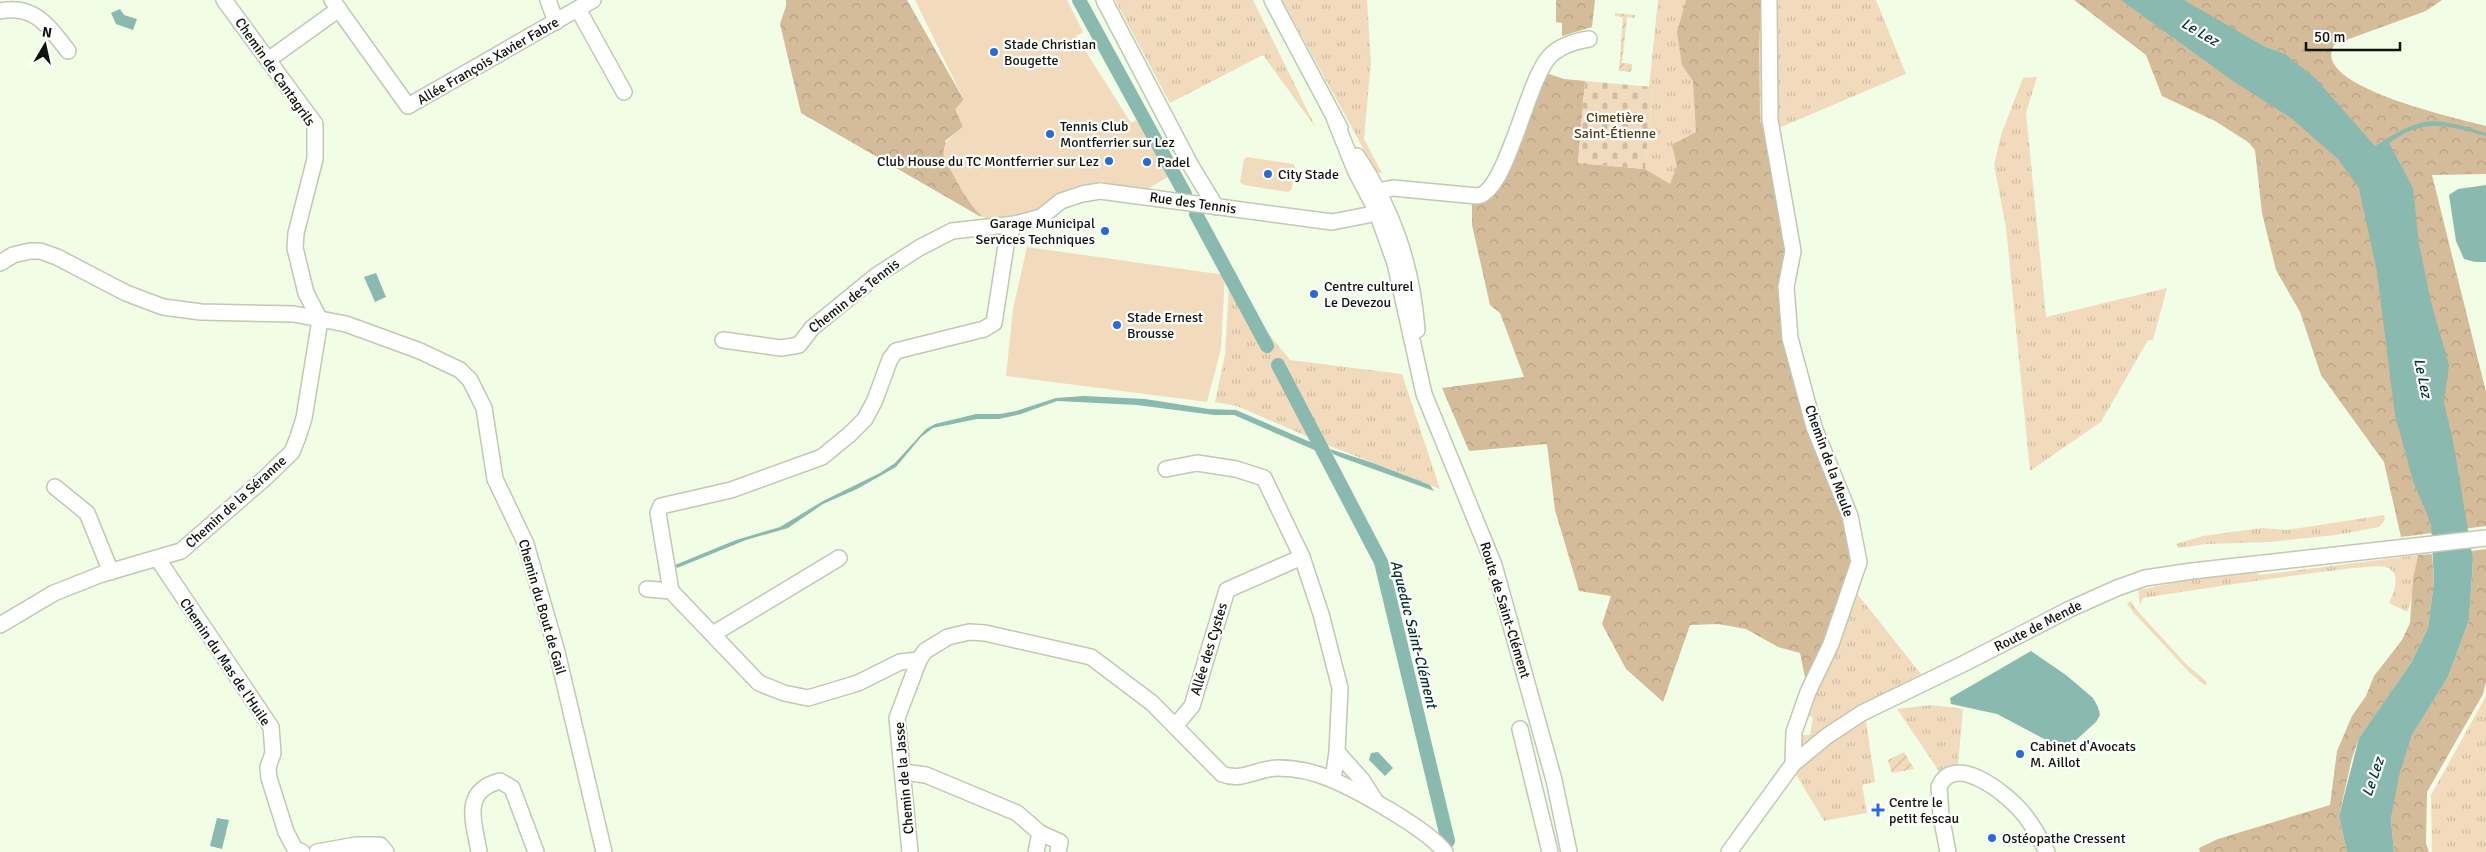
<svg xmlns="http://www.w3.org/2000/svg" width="2486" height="852" viewBox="0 0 2486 852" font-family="Signika,sans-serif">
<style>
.grass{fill:url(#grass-tufts)}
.forest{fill:url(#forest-crowns)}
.cemetery{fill:url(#cemetery-stones)}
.garden{fill:url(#garden-furrows)}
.pitch{fill:#f2dbbd}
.water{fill:#8ab9af}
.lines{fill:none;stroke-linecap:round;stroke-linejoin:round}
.canal{stroke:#8ab9af;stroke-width:14}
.minor-casing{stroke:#bfc9b3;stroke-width:18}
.minor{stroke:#fff;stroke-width:15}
.poi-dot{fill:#266bd7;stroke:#fff;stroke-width:2}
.labels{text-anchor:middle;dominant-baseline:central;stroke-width:4.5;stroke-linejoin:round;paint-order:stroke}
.poi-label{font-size:14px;fill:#0f130b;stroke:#fff;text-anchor:start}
.street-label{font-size:14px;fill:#0f130b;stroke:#fff}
.park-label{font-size:14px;fill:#553a12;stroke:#fff}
.water-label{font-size:15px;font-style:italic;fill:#03322b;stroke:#fff}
</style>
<defs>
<pattern id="grass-tufts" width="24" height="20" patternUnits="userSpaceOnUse" patternTransform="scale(1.25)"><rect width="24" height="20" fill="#f2dbbd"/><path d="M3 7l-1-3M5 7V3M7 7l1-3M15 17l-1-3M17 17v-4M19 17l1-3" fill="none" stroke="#cebba1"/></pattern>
<pattern id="forest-crowns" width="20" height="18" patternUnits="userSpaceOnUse" patternTransform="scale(1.25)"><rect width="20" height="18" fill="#d4bb9a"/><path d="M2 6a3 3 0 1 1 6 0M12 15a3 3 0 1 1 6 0" fill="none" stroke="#b5a083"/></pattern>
<pattern id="cemetery-stones" width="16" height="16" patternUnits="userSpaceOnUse" patternTransform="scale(1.25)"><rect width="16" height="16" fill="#f2dbbd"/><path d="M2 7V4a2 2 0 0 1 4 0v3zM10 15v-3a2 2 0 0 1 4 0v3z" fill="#cebba1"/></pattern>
<pattern id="garden-furrows" width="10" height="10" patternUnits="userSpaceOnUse" patternTransform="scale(1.25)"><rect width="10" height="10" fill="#f2dbbd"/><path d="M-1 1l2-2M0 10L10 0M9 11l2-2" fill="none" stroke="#cebba1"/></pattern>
</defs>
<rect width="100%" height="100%" fill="#f2fde5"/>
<g class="grass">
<path d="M 1115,0 L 1253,0 L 1316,128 L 1263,55 L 1170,103 Z"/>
<path d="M 1282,0 L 1367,0 L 1371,62 L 1364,139 L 1382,173 L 1376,172 Z"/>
<path d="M 1658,0 L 1765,0 L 1770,156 L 1670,185 L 1645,169 L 1653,88 L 1649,87 Z"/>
<path d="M 1772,0 L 1876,0 L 1906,74 L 1781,127 L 1777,127 Z"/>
<path d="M 2037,77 L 2026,113 L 2046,317 L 2167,288 L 2153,340 L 2148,340 L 2101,422 L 2030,471 L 2006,227 L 1994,165 L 2001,135 L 2023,78 Z"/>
<path d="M 1229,285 L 1290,360 L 1402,374 L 1440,489 L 1322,443 L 1237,406 L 1215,402 L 1225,354 Z"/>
<path d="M 2384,515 L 2385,520 L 2379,527 L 2336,535 L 2269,542 L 2206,544 L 2179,548 L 2176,544 L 2203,536 L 2262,528 L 2287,530 Z"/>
<path d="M 2418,555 C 2414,573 2415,595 2407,612 L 2389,603 C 2394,593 2402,572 2386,567 C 2376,564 2340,570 2329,571 C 2267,579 2205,588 2143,598 L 2140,605 L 2138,590 L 2202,577 L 2255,572 L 2260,575 Z"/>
<path d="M 1855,591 L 1921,674 L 1859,708 L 1794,754 L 1798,735 L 1810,735 L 1813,717 L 1804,714 Z"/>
<path d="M 2131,601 L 2134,607 L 2186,664 L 2207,682 L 2206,686 L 2190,673 L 2134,613 L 2127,604 Z"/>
<path d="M 2486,696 L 2486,852 L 2432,852 L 2431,795 Z"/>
<path d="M 1931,705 L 1963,709 L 1958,766 L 1941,774 L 1897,709 Z"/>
<path d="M 1866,721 L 1875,782 L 1862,785 L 1867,813 L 1824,821 L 1794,771 L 1829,743 Z"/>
</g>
<g class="forest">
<path d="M 786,0 L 907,0 L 964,100 L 956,109 L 963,127 L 945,141 L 975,209 L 982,215 L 981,217 L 801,113 L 780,24 L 786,6 Z"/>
<path d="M 1556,0 L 1595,0 L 1592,27 L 1562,36 L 1562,23 L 1556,22 Z"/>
<path d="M 1686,0 L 1761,0 L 1759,48 L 1760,122 L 1772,136 L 1793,251 L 1790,338 L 1859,562 L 1808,692 L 1800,653 L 1778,647 L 1746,629 L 1718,624 L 1690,625 L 1663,702 L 1626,669 L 1602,624 L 1611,596 L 1579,591 L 1555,510 L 1547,444 L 1469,451 L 1442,388 L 1524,377 L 1500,313 L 1490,305 L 1472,225 L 1472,201 L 1485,203 L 1507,172 L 1546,73 L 1564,79 L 1585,81 L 1578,163 L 1645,169 L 1670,184 L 1677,166 L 1672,145 L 1696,132 L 1693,81 L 1682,65 L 1677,32 Z"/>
<path d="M 2074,0 L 2442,0 L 2426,11 L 2335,44 C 2305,86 2461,119 2486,126 L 2486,174 L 2432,175 L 2486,392 L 2486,526 L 2401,537 L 2384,462 L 2321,375 L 2300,312 L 2276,270 L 2262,213 L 2255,150 L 2248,142 L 2215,121 L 2162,96 L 2146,55 Z"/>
<path d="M 2486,549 L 2486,682 L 2483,694 L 2427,792 L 2426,843 L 2429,852 L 2394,852 L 2391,819 L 2398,778 L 2412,735 L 2448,677 L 2469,620 L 2473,560 L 2471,551 Z"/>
<path d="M 2432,554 L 2434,582 L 2428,628 L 2411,663 L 2359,738 L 2352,758 L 2339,816 L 2347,852 L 2200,852 L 2199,848 L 2218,839 L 2330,805 L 2337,751 L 2352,716 L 2366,696 L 2374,676 L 2402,640 L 2410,623 L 2413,579 L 2418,555 Z"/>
</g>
<path class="cemetery" d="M 1585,81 L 1653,87 L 1645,169 L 1578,163 Z"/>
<g class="garden">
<path d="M 1615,13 L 1635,15 L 1635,18 L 1627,17 L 1622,63 L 1632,64 L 1631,72 L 1619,71 L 1623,17 L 1615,16 Z"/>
<path d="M 1904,752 L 1914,769 L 1892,773 L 1888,760 Z"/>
</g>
<g class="pitch">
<path d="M 915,0 L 1067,0 L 1083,32 L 1076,36 L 1131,123 L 1136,120 L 1171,175 L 1146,190 L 1107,185 L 1102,181 L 1099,184 C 1091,185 1080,185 1072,188 C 1050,196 1011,236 986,219 C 967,206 956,178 944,159 C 941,142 951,137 963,127 L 955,109 L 964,100 Z"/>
<path d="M 1247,157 L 1293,164 L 1295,166 L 1292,189 L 1288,192 L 1244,185 L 1240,182 L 1244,159 Z"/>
<path d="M 1027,247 L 1225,275 L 1221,349 L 1207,402 L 1006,376 L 1013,309 Z"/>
</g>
<g class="water">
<path d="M 2121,0 L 2184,0 L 2265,47 L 2285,54 L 2315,78 L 2375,146 C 2424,115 2431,116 2486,133 L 2486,136 C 2447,126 2424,117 2389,143 L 2413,188 L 2419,244 L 2432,306 L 2449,365 L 2444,402 L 2453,441 L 2473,560 L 2469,620 L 2448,677 L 2412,735 L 2399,776 L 2391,819 L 2394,852 L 2347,852 L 2339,816 L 2359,738 L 2411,663 L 2428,628 L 2434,582 L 2431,524 L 2413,481 L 2395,415 L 2377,272 L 2359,188 L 2338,159 L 2291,118 L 2233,81 Z"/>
<path d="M 120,9 L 124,15 L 137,19 L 133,30 L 116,24 L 111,13 Z"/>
<path d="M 2486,185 L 2486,262 L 2475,262 L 2464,259 L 2456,241 L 2449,195 L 2458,189 Z"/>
<path d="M 376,273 L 386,297 L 375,302 L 364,277 Z"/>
<path d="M 1084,396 L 1145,399 L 1209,409 L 1236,410 L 1315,444 L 1319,452 L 1234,415 L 1214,415 L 1137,405 L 1057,401 L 1021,414 L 999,419 L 977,419 L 933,428 L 921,437 L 896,467 L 857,489 L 823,504 L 788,528 L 746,540 L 677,568 L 675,565 L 736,540 L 780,527 L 823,501 L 880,473 L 895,463 L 926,429 L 935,424 L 976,414 L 1000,414 L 1016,411 L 1056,398 Z"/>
<path d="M 1330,449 L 1373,463 L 1430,485 L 1434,491 L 1340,457 L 1333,454 Z"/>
<path d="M 2031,651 L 2066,675 L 2093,698 L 2098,707 L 2100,715 L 2096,722 L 2065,750 L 1997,714 L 1951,704 L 1950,698 Z"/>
<path d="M 1378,752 L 1393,768 L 1385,776 L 1369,760 L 1371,753 Z"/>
<path d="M 217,818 L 229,820 L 222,849 L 210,846 Z"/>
</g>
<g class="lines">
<g class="canal">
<path d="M 1079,0 L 1185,194"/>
<path d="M 1196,214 L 1267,346"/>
<path d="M 1278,365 L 1381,562 L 1448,841"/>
</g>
<g class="minor-casing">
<g id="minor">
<path d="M 224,0 L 315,124 L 315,159 L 296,233 L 295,248 L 306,293 L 320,320"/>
<path d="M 332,0 L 408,106 L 593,0"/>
<path d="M 548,0 L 556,22"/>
<path d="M 1104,0 L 1191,166 L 1216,207"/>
<path d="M 1272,0 L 1340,128"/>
<path d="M 1769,0 L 1770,120 L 1793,251 L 1786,287 L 1790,338 L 1814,427 L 1850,516 L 1859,562 L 1831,644 L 1808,692 L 1794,732 L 1793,764"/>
<path d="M 578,9 L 624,92"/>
<path d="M 0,11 C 35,4 49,27 68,51"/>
<path d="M 268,60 L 339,9"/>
<path d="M 1335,120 L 1355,170 L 1376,210 L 1395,263 L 1424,394 L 1494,565 L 1554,780 L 1569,852"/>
<path d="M 1357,156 C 1393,210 1412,265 1417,330"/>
<path d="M 1379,200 L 1383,190 L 1393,188 L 1477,196 C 1507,193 1527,79 1550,56 C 1560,46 1576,41 1589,39"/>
<path d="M 0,263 L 13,255 L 30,251 L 40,251 L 57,257 L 126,293 L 163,307 L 201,312 L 294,314 L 346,324 L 420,351 L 460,370 L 470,380 L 484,408 L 495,479 L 526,544 L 557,652 L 604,852"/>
<path d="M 723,340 L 781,348 L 799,345 L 812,328 L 877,275 L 919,248 L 952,231 L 1015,224 L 1041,217 L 1061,201 L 1082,194 L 1100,191 L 1115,193 L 1332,222 L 1368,215 L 1376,210"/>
<path d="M 1166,469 L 1197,463 L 1236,469 L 1264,478 L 1302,557 L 1321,614 L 1340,688 L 1337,752 L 1333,780"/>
<path d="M 55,487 L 87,513 L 111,572"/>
<path d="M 157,558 L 271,727 L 273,753 L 268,767 L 269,778 L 286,832 L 295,849 L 302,852"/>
<path d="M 647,589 L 671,591 L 759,683 L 784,693 L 808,698 L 858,683 L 900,662 L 919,660"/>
<path d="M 671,591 L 658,513 L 661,506 L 731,490 L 822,457 L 850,434 L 865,419 L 875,400 L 890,359 L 896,351 L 984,329 L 994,323 L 1007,239 L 1015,224"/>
<path d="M 0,625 L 54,593 L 102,574 L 181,551 L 264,479 L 292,452 L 298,437 L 304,418 L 320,320"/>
<path d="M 713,634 L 839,558"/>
<path d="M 1176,725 L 1192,706 L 1227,590 L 1302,557"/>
<path d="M 1520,729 L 1550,852"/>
<path d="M 1337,752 L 1362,780 L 1376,802"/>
<path d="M 903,772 L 926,775 L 1017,813 L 1040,833 L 1060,842 L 1058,852"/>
<path d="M 317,852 L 356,845 L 380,845 L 386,852"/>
<path d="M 479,852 C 474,822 461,791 500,781 L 512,788 L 536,852"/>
<path d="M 910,852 L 897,718 L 919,660 L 925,651 L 948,637 L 969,632 L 985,633 L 1091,657 L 1152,703 L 1222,774 C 1242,782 1258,768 1278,768 C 1296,768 1317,773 1333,780 C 1362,793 1427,829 1445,852"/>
<path d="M 1036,852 L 1040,833"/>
<path d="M 1729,852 L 1793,764 L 1827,736 L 1862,713 L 1967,662 L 2070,609 L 2117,588 L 2145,578 L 2192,571 L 2486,538"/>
<path d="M 1948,852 L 1941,816 L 1939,787 C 1954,751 2007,794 2022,812 C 2032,824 2040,838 2047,852"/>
</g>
</g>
<use href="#minor" class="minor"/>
</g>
<g class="poi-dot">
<circle cx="994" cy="52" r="5"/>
<circle cx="1050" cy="134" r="5"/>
<circle cx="1109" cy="161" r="5"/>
<circle cx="1147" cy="162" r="5"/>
<circle cx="1268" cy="174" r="5"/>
<circle cx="1105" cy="231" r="5"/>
<circle cx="1314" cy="294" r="5"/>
<circle cx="1117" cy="325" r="5"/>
<circle cx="2020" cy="754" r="5"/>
<path d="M1875.5 802.5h5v5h5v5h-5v5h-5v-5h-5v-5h5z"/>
<circle cx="1992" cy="838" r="5"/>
</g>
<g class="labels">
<g class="poi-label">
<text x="1004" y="44">Stade Christian<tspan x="1004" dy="16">Bougette</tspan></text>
<text x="1060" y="126">Tennis Club<tspan x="1060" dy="16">Montferrier sur Lez</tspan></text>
<text x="1099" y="161" text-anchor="end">Club House du TC Montferrier sur Lez</text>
<text x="1157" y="162">Padel</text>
<text x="1278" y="174">City Stade</text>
<text x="1095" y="223" text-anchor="end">Garage Municipal<tspan x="1095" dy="16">Services Techniques</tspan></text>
<text x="1324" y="286">Centre culturel<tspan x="1324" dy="16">Le Devezou</tspan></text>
<text x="1127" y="317">Stade Ernest<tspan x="1127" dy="16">Brousse</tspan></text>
<text x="2030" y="746">Cabinet d'Avocats<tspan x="2030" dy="16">M. Aillot</tspan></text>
<text x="1889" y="802">Centre le<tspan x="1889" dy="16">petit fescau</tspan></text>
<text x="2002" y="838">Ostéopathe Cressent</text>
</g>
<g class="street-label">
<text transform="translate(488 61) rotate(-30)">Allée François Xavier Fabre</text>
<text transform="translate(275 72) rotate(55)">Chemin de Cantagrils</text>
<text transform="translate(1193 203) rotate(8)">Rue des Tennis</text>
<text transform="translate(854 296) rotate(-38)">Chemin des Tennis</text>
<text transform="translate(1829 461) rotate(70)">Chemin de la Meule</text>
<text transform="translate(236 502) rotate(-42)">Chemin de la Séranne</text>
<text transform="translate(542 607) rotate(74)">Chemin du Bout de Gail</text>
<text transform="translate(1505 610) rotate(73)">Route de Saint-Clément</text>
<text transform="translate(2038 626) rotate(-27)">Route de Mende</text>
<text transform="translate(1209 649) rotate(-73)">Allée des Cystes</text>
<text transform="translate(225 662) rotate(56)">Chemin du Mas de l'Huile</text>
<text transform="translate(904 778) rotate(-95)">Chemin de la Jasse</text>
</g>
<g class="park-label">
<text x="1615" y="117">Cimetière<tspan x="1615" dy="16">Saint-Étienne</tspan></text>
</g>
<g class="water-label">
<text transform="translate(2200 32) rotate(30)">Le Lez</text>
<text transform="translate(2423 378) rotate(78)">Le Lez</text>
<text transform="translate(1414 634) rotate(76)">Aqueduc Saint-Clément</text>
<text transform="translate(2373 777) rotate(-71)">Le Lez</text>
</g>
</g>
<g transform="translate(45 45) rotate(9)" stroke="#ffffff" stroke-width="4" paint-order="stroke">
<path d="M0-4L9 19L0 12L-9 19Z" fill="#0f130b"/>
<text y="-8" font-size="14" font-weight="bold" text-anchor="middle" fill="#0f130b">N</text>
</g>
<path d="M2306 42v8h94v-8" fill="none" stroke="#0f130b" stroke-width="2.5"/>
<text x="2314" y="42" font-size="15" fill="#0f130b" stroke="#ffffff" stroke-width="4" paint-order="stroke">50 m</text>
</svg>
